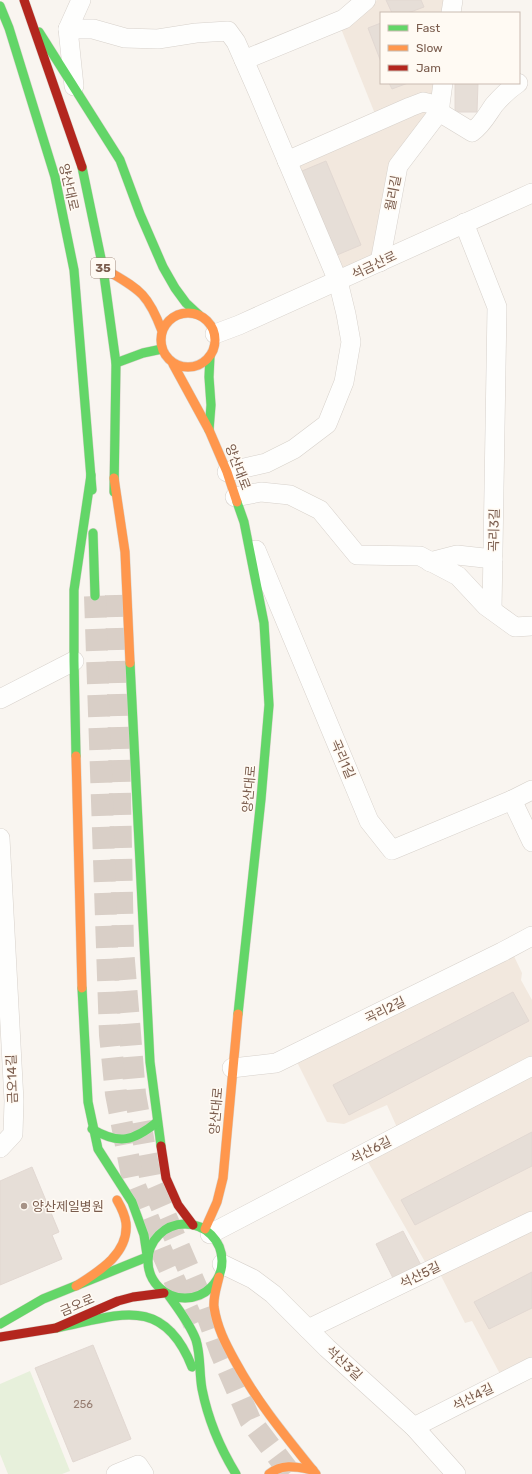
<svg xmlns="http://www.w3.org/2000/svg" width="532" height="1474" viewBox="0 0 532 1474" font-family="Rubik,'Noto Sans KR',sans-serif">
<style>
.residential{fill:#f2e8de}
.green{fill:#e7f0db}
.building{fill:#e6ded7;stroke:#e2d8d2}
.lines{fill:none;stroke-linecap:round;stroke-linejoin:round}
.primary-tunnel{stroke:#d9cfc7;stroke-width:22;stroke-dasharray:22 11;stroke-linecap:butt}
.street-casing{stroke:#d7d1cb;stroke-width:20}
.fast-casing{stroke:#d9d2cb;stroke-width:10}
.slow-casing{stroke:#d9d2cb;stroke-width:10}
.jam-casing{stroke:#d9d2cb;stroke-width:10}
.street{stroke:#fefefd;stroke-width:19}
.fast{stroke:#63d668;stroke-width:9}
.slow{stroke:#ff974d;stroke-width:9}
.jam{stroke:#b3261e;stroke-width:9}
.poi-dot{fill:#a69286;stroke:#fffaf3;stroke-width:1.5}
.labels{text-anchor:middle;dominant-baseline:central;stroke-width:3;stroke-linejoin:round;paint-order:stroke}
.number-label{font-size:11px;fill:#977e72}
.shield{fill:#fffaf3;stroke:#a28b7f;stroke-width:1}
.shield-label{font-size:12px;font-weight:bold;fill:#7a5c4d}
.street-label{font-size:13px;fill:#7a5c4d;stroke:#fffaf3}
.poi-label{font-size:13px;fill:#7a5c4d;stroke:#fffaf3;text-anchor:start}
</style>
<rect width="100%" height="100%" fill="#f9f5f0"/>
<g class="residential">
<path d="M 377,0 L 445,0 L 444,13 L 381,13 L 381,83 L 435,83 L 432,112 L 394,164 L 375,258 L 338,274 L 294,165 L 379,124 L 340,26 L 351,23 Z"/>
<path d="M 512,952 L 522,973 L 521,980 L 532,1000 L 532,1358 L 500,1374 L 472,1321 L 465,1323 L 435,1264 L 428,1267 L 368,1162 L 403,1141 L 387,1105 L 344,1124 L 327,1122 L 296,1060 Z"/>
</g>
<path class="green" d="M 30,1371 L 70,1471 L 62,1474 L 8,1474 L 0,1454 L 0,1384 Z"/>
<g class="building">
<path d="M 386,0 L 421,0 L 424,7 L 408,13 L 392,13 Z"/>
<path d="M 381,23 L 381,62 L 368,28 Z"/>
<path d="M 389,83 L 408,83 L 392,89 Z"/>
<path d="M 455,83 L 478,83 L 477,112 L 455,112 Z"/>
<path d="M 326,161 L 361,245 L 337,255 L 302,171 Z"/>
<path d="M 513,992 L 529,1021 L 349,1115 L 333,1085 Z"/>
<path d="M 532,1132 L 532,1166 L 415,1225 L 401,1200 Z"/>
<path d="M 32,1167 L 59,1232 L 52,1235 L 62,1259 L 0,1285 L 0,1181 Z"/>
<path d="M 403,1231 L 422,1267 L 395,1282 L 376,1244 Z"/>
<path d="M 532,1272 L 532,1308 L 489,1329 L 474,1302 Z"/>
<path d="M 93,1345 L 131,1439 L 73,1462 L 35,1368 Z"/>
</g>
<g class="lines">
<g class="primary-tunnel">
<path d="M 116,595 L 123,949 L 135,1094 L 151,1182 L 201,1298 L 221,1353 L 250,1420 L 291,1474"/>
<path d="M 95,596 L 110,1035 L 116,1094 L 133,1181 L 161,1250 L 194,1324"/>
</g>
<g class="street-casing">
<g id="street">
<path d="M 451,13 L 453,0"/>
<path d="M 68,29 L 93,29 L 125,38 L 158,39 L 196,33 L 228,31 L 236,42 L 258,92 L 338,281 L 346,314 L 351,342 L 344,382 L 327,424 L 294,449 L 266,463 L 227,472"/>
<path d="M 244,60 L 344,19 L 366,0"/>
<path d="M 74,86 L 68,29 L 81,0"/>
<path d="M 439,112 L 472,132 C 482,125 487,115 494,105 C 501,97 509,89 518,83"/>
<path d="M 287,161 L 410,107 L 423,102 L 440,106"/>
<path d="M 464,223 L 497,307 L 492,610"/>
<path d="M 380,262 L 398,166 L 439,112 L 443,83"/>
<path d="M 215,334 L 239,325 L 532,193"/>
<path d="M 235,497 L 261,492 L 290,495 L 320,510 L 357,555 L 420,556 L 458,576 L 486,606 L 515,627 L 532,626"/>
<path d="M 256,550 L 369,821 L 392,850 L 512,800 L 532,790"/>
<path d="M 430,562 L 457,555 L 493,559"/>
<path d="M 0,699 L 74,661"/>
<path d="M 512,800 L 532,842"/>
<path d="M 0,838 L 14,1101 L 13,1134 L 0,1148"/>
<path d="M 232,1068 L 276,1063 L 502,952 L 532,936"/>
<path d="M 210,1234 L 532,1066"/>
<path d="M 222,1264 L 253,1279 L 273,1294 L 327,1348 L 414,1427 L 456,1474"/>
<path d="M 308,1329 L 532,1221"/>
<path d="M 414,1427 L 532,1367"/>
<path d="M 116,1474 L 138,1465 L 144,1474"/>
</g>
</g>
<g class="fast-casing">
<g id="fast">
<path d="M 0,6 L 9,28 L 55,177 L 74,270 L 92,490"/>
<path d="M 39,32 L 120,160 L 140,214 L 163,267 L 175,288 L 186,303 L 199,315"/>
<path d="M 82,167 L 103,268 L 116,363 L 114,492"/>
<path d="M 116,363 L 143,353 L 162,349"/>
<path d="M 209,430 L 211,405 L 209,377 L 210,356"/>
<path d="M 237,502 L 244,522 L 264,623 L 269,705 L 261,799 L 238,1014"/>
<path d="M 93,533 L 95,596"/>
<path d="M 130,663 L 150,1062 L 161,1146"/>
<path d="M 76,756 L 74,661 L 74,590 L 91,475"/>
<path d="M 82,988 L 88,1102 L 98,1149 L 132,1202 L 144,1235 L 147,1255"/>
<path d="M 92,1129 C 119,1145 134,1141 157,1122"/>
<circle cx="185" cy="1261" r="37"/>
<path d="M 169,1296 C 179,1310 190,1324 196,1340 C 201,1356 199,1373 202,1389 C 208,1419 220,1448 236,1474"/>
<path d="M 0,1324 L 43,1299 L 147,1257"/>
<path d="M 56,1328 C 117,1316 163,1293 192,1367"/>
</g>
</g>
<g class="slow-casing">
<g id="slow">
<path d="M 103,268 C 138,289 147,291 162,331"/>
<circle cx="188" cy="340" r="27"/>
<path d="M 173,364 L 209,430 L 227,472 L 237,502"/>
<path d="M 114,478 L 125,552 L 130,663"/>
<path d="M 76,756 L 82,988"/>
<path d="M 205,1229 L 217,1202 L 223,1178 L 238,1014"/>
<path d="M 219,1277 C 217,1286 213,1297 214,1307 C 217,1327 225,1343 235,1361 C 257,1402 287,1438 316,1474"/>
<path d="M 76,1286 C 98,1272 129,1254 126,1223 C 125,1215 121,1207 117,1200"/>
<path d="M 269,1474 C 283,1463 297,1467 313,1470"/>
</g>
</g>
<g class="jam-casing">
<g id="jam">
<path d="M 24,0 L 82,167"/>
<path d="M 161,1146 L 166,1178 L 178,1205 L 193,1225"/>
<path d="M 0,1337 L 56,1328 L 118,1301 L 133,1297 L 164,1293"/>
</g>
</g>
<use href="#street" class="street"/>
<use href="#fast" class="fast"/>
<use href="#slow" class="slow"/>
<use href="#jam" class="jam"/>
</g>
<circle class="poi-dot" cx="24" cy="1206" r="4"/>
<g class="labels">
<g class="number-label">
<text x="83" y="1404">256</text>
</g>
<rect class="shield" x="91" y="258" width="24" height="20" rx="3"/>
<g class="shield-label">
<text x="103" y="268">35</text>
</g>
<g class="street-label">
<text transform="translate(69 187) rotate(77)">양산대로</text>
<text transform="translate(393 193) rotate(-79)">월리길</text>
<text transform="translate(374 265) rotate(-25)">석금산로</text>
<text transform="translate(238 467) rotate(69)">양산대로</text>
<text transform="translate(494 530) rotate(-89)">곡리3길</text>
<text transform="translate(343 759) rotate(67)">곡리1길</text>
<text transform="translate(249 789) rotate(-85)">양산대로</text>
<text transform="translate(385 1010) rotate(-26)">곡리2길</text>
<text transform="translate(12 1079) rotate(-92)">금오14길</text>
<text transform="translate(216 1111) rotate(-85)">양산대로</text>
<text transform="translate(371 1150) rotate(-27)">석산6길</text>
<text transform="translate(420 1275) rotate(-26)">석산5길</text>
<text transform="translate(77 1305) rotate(-23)">금오로</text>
<text transform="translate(344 1363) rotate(43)">석산3길</text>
<text transform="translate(473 1397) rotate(-27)">석산4길</text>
</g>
<g class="poi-label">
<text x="32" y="1206">양산제일병원</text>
</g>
</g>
<rect x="380" y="12" width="140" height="72" fill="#fffaf3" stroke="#cabbb1"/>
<rect x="388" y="25" width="20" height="6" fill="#63d668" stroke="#cabbb1"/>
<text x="416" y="32" font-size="12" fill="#7a5c4d">Fast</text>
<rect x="388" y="45" width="20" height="6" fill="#ff974d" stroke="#cabbb1"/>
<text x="416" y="52" font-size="12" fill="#7a5c4d">Slow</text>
<rect x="388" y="65" width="20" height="6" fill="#b3261e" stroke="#cabbb1"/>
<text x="416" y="72" font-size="12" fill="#7a5c4d">Jam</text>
</svg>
